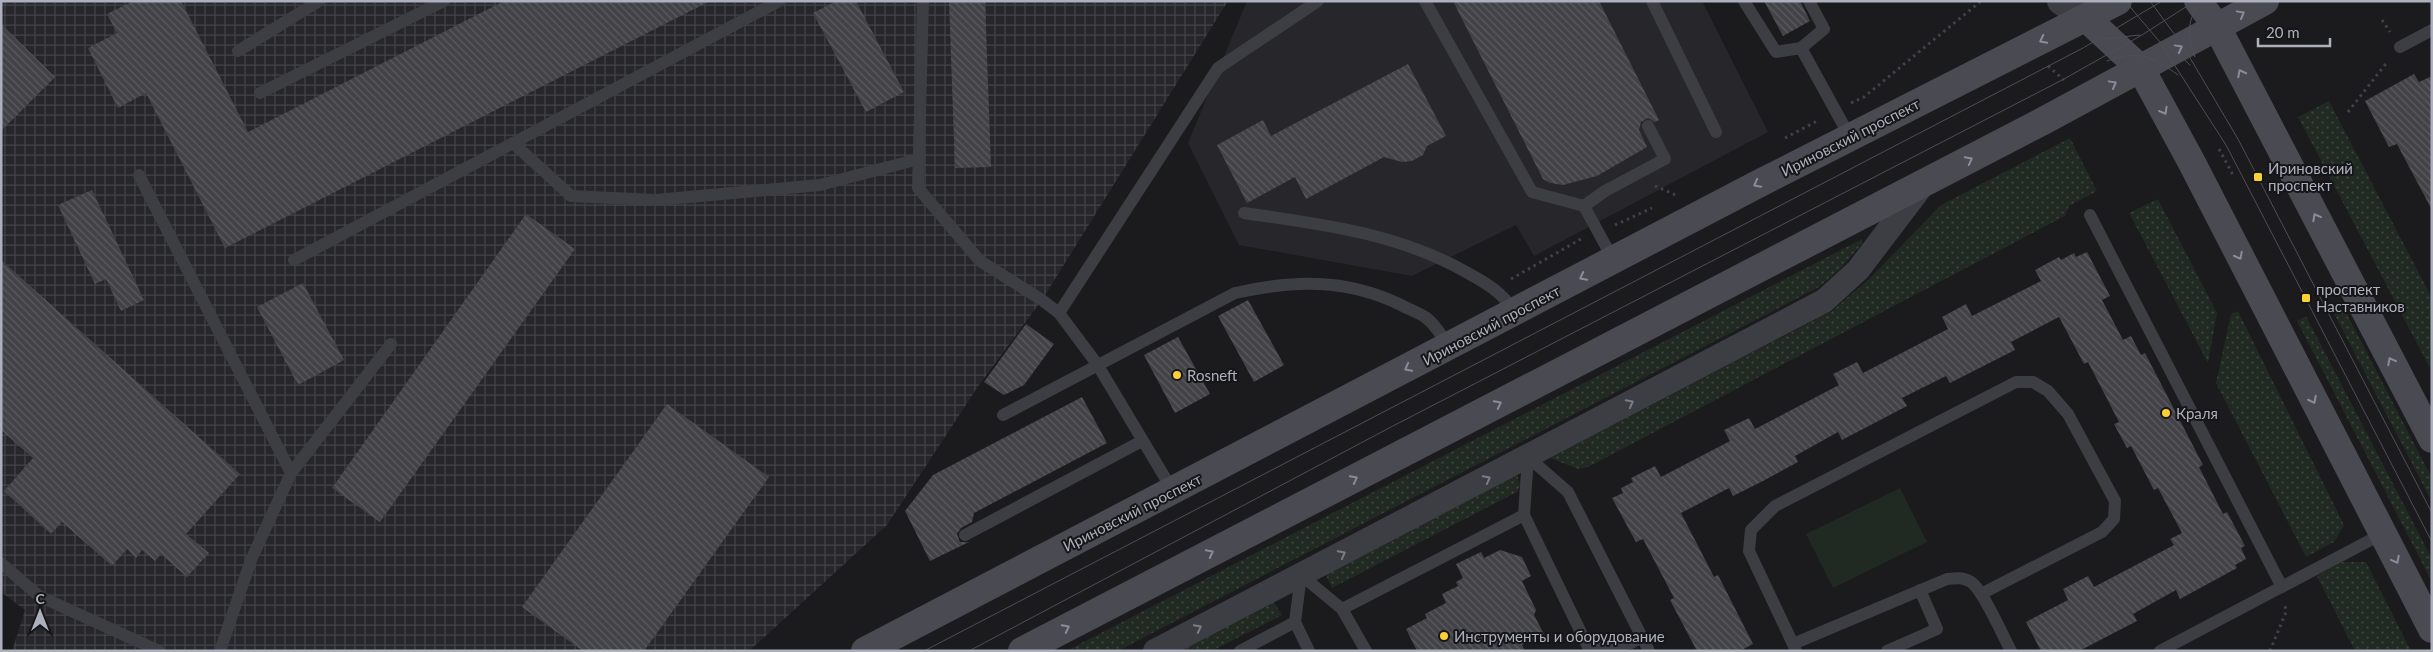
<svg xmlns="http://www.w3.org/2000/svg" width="2433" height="652" viewBox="0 0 2433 652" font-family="Lato,sans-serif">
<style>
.built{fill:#27262a}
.industrial{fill:url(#industrial-grid)}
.grass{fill:url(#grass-dots)}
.green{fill:#202922}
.building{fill:url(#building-back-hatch)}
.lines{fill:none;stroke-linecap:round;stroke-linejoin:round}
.path{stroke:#414249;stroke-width:3;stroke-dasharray:2.5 4;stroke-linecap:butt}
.service{stroke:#3d3d44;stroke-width:12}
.minor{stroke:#3d3d44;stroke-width:24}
.tertiary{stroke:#3d3d44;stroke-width:28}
.secondary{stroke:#494a52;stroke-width:28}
.tram{stroke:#4e4f57;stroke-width:1}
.oneway{stroke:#8a8c98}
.oneway2{stroke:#7b7c87}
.poi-dot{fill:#fbd035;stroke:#161518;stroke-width:2}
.labels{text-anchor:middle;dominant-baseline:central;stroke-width:4;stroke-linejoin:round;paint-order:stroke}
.street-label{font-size:15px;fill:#adb0bd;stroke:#161518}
.poi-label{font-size:15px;fill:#adb0bd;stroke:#161518;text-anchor:start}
</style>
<defs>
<pattern id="industrial-grid" width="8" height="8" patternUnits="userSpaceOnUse" patternTransform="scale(1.25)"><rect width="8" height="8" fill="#27262a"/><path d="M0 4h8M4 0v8" fill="none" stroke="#444347"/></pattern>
<pattern id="grass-dots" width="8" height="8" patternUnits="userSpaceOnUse" patternTransform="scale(1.25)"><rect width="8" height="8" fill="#202922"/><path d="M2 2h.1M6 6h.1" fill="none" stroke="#3e4640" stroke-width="1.8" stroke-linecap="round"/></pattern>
<pattern id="building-back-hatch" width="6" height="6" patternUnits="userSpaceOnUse" patternTransform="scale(1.25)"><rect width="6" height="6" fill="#424247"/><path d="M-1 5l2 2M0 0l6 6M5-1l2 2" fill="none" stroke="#5b5b60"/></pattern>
</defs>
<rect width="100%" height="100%" fill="#1b1a1d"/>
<path class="built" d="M 1247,1 L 1702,1 L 1768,132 L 1534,256 L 1516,225 L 1412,276 L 1239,245 L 1188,143 Z"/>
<path class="industrial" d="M 1,1 L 1228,1 L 1042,300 L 979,385 L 887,525 L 749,651 L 12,651 L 25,610 L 1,592 Z"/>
<g class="grass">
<path d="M 2329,101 L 2432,298 L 2432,372 L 2298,117 Z"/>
<path d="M 2070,138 L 2097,191 L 2069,206 L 2065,216 L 1588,467 L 1578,469 L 1550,458 L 1832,311 L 1869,279 L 1941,205 Z"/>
<path d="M 2158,199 L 2217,313 L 2208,363 L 2129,213 Z"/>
<path d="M 1862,239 L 1862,244 L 1840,269 L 1819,287 L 1118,651 L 1066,651 Z"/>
<path d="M 2340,301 L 2432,478 L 2432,502 L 2330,306 Z"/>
<path d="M 2238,311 L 2344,525 L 2334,542 L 2306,557 L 2216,383 L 2231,314 Z"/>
<path d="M 2306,316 L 2432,559 L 2432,582 L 2297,321 Z"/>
<path d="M 1517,474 L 1520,486 L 1517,492 L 1332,588 L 1325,573 Z"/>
<path d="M 2342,562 L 2366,562 L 2411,651 L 2355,651 L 2317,576 Z"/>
<path d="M 1273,601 L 1282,615 L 1212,651 L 1177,651 Z"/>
</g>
<path class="green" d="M 1900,488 L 1927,542 L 1833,588 L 1806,534 Z"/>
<g class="building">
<path d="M 133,1 L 181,1 L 248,132 L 504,1 L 710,1 L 225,248 L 146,93 L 118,108 L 88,48 L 117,33 L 107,14 Z"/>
<path d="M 836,1 L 856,1 L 904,92 L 866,112 L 813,13 Z"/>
<path d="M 949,1 L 985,1 L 991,167 L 955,168 Z"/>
<path d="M 1453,1 L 1599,1 L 1659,120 L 1655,122 L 1648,118 L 1641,122 L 1639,130 L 1647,147 L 1597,176 L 1563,185 L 1550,183 L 1543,179 Z"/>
<path d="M 1764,1 L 1800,1 L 1810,21 L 1783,36 Z"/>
<path d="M 1,24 L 55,77 L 1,131 Z"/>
<path d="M 1408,64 L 1446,136 L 1427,146 L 1423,155 L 1412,161 L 1402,162 L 1384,157 L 1306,199 L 1295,177 L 1247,203 L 1217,145 L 1263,120 L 1271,136 Z"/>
<path d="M 2414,74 L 2419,82 L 2432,76 L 2432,210 L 2397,144 L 2389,147 L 2365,101 Z"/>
<path d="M 92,190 L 144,300 L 121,311 L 106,279 L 95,284 L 58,205 Z"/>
<path d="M 526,214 L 575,249 L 380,522 L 332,488 Z"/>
<path d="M 2087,252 L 2110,296 L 2102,300 L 2123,340 L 2131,336 L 2141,355 L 2145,353 L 2203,465 L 2199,467 L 2223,514 L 2227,512 L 2245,546 L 2241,548 L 2246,559 L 2235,565 L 2237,568 L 2180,599 L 2176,590 L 2133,614 L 2137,621 L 2079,651 L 2041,651 L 2026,622 L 2068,600 L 2063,589 L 2088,576 L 2094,587 L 2174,545 L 2170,539 L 2182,533 L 2158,488 L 2154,490 L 2131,446 L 2127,448 L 2114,424 L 2119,422 L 2088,362 L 2084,364 L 2059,317 L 2011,342 L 2015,350 L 1950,383 L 1946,376 L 1902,398 L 1907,406 L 1842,440 L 1838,432 L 1795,456 L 1798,462 L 1763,481 L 1733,496 L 1729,488 L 1681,513 L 1714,577 L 1718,575 L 1753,644 L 1740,651 L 1697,651 L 1670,600 L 1674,598 L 1643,539 L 1636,542 L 1612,498 L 1623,493 L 1621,488 L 1633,482 L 1631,478 L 1655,466 L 1661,477 L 1730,441 L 1724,430 L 1749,418 L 1755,429 L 1839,385 L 1833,374 L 1857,362 L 1863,373 L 1948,329 L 1942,317 L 1966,304 L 1972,316 L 2041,281 L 2035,270 L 2059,257 L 2061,260 L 2074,253 L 2076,257 Z"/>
<path d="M 1,260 L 240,474 L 186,534 L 209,553 L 187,577 L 161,554 L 155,561 L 142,550 L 136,558 L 127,549 L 112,566 L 62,522 L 51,534 L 4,491 L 33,458 L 1,430 Z"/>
<path d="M 303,283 L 344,360 L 298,385 L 257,307 Z"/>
<path d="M 1248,300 L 1284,365 L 1254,382 L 1218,316 Z"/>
<path d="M 1026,324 L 1054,344 L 1024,385 L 1004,395 L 984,382 Z"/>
<path d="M 1178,337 L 1210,394 L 1175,413 L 1144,355 Z"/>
<path d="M 1082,397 L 1107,443 L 974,513 L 972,522 L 961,528 L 957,534 L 960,542 L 969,542 L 930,561 L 905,511 L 933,475 Z"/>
<path d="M 667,404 L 769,477 L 644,651 L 583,651 L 522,607 Z"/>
<path d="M 1500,550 L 1522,557 L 1531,576 L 1522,581 L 1536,610 L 1534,615 L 1544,634 L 1522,645 L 1525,651 L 1417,651 L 1406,629 L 1427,618 L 1425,614 L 1446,603 L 1442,594 L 1458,586 L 1456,582 L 1463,578 L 1456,564 L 1481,552 L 1484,558 Z"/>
</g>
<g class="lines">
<g class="path">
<path d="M 2382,20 L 2390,32"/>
<path d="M 2048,66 L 2064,80"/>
<path d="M 1851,103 L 1864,97 L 1981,1"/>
<path d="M 2348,112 L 2388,61"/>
<path d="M 1785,138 L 1819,120"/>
<path d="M 2219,149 L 2233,175"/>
<path d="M 1655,186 L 1678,196"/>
<path d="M 1615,225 L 1652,208"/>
<path d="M 1511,279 L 1581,239"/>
<path d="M 2270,651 L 2286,612 L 2285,605"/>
</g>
<g class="service">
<path d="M 923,1 L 918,188 L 980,261 L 1042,300 L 1059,313 L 1097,364 L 1173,491"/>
<path d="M 1425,1 L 1532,192 L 1584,206 L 1614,261"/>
<path d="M 1652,1 L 1716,132"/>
<path d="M 1744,1 L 1776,52 L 1801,48 L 1824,29 L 1809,1"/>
<path d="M 2400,47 L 2432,30"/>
<path d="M 1801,48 L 1850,137"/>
<path d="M 238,51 L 319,1"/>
<path d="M 260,93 L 444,1"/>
<path d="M 513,143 L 571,196 L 656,200 L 820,185 L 919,159"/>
<path d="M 139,175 L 291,473"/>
<path d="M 1584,206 L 1605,191 L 1665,159 L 1648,126"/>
<path d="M 1244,213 C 1320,224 1398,233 1466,272 C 1486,283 1502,292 1515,312"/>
<path d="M 2090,215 L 2282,587"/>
<path d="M 294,260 L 779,1"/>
<path d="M 1059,313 L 1218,68 L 1318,1"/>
<path d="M 1003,415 L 1235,293 C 1293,280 1346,278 1401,305 C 1408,309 1418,312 1425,317 C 1435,324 1442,336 1449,347"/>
<path d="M 1528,457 L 1568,492 L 1649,651"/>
<path d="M 1524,515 L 1528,457"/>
<path d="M 965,535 L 1142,441"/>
<path d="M 1,563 L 39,596 L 159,651"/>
<path d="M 1301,575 L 1342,609 L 1366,651"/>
<path d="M 1301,575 L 1295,622 L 1309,651"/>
<path d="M 1342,609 L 1524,515 L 1590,651"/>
<path d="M 1793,644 L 1749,551 L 1751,530 L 1775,506 L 2016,382 L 2033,382 L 2048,391 L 2068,414 L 2115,501 L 2114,519 L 2102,532 L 1981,594"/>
<path d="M 1591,650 L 1631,643 L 1642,637"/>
<path d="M 220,651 L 251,560 L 291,473 L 391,344"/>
<path d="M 1240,651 L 1295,622"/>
<path d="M 1796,651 L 1793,644 L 1947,579 C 1956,578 1963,577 1971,582 C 1983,590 2003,636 2011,651"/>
<path d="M 1887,651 L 1937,629 L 1920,590"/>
<path d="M 2160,651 L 2382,534"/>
</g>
<path class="minor" d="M 1155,651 L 1824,301 L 1858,270 L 1925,182"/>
<path class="tertiary" d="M 2061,1 L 2086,18"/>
<g class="secondary">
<path d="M 2198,1 L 2217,27 L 2432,439"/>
<path d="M 2086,18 L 2141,69 L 2192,163 L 2432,629"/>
<path d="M 865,651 L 1760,183 L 2118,1"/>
<path d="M 1022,651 L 2045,120 L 2265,1"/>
</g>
<g class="tram">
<path d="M 2125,1 L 2159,41 L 2226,145 L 2432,542"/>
<path d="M 2150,1 L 2183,46 L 2238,139 L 2432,513"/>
<path d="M 2103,39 L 2140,35"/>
<path d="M 2161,42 L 2174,50 L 2190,65"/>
<path d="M 2195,57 C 2188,35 2185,19 2203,1"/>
<path d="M 2107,61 C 2138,50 2151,55 2178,75"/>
<path d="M 924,651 L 2083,48 L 2162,1"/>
<path d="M 969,651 L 1391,427 L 2064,79 L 2142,35 L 2195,1"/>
</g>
</g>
<defs><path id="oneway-chevron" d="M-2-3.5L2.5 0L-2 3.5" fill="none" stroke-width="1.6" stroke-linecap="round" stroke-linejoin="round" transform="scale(1.25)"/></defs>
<g class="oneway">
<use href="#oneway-chevron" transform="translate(2241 14) rotate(-29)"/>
<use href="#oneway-chevron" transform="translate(2043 40) rotate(153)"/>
<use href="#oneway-chevron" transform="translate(2179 48) rotate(-29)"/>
<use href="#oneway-chevron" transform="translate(2241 73) rotate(-117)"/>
<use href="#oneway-chevron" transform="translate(2113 84) rotate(-29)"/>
<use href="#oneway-chevron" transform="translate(2164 111) rotate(61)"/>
<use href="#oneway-chevron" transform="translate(1969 160) rotate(-27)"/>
<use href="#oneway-chevron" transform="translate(1757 184) rotate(152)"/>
<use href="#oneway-chevron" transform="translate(2316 217) rotate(-118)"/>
<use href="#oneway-chevron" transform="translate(2239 256) rotate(63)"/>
<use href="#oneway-chevron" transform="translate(1583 277) rotate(153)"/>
<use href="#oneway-chevron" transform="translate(2391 361) rotate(-118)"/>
<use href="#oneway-chevron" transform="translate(1408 368) rotate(152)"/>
<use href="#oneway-chevron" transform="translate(2313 400) rotate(63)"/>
<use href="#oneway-chevron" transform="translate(1498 404) rotate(-27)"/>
<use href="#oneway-chevron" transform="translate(1354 479) rotate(-27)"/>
<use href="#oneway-chevron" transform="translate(1210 553) rotate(-27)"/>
<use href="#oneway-chevron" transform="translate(2396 560) rotate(62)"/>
<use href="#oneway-chevron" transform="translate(1066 628) rotate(-27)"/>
</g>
<g class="oneway2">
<use href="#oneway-chevron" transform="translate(1630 403) rotate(-28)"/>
<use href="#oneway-chevron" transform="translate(1487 479) rotate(-28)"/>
<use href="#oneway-chevron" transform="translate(1342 554) rotate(-28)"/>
<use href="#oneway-chevron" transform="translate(1198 628) rotate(-27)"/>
</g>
<g class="poi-dot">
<rect x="2253" y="172" width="10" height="10" rx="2.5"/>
<rect x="2301" y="293" width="10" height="10" rx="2.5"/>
<circle cx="1177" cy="375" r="5"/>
<circle cx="2166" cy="413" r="5"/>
<circle cx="1444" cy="636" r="5"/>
</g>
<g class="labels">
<g class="street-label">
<text transform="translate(1850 137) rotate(-27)">Ириновский проспект</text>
<text transform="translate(1491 325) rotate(-28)">Ириновский проспект</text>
<text transform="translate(1132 512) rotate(-27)">Ириновский проспект</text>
</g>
<g class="poi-label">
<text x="2268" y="168">Ириновский<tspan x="2268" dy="17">проспект</tspan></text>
<text x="2316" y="289">проспект<tspan x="2316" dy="17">Наставников</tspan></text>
<text x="1187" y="375">Rosneft</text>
<text x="2176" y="413">Краля</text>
<text x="1454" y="636">Инструменты и оборудование</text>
</g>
</g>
<rect width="2433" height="652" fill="none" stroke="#adb0bd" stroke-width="5"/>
<g transform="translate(40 612)" stroke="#161518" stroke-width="4" paint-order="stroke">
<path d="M0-4L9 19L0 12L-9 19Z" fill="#adb0bd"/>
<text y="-8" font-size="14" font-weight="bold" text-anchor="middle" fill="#adb0bd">С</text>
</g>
<path d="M2258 38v8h72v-8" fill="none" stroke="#adb0bd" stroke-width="2.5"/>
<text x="2266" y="38" font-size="15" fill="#adb0bd" stroke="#161518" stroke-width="4" paint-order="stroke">20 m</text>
</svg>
